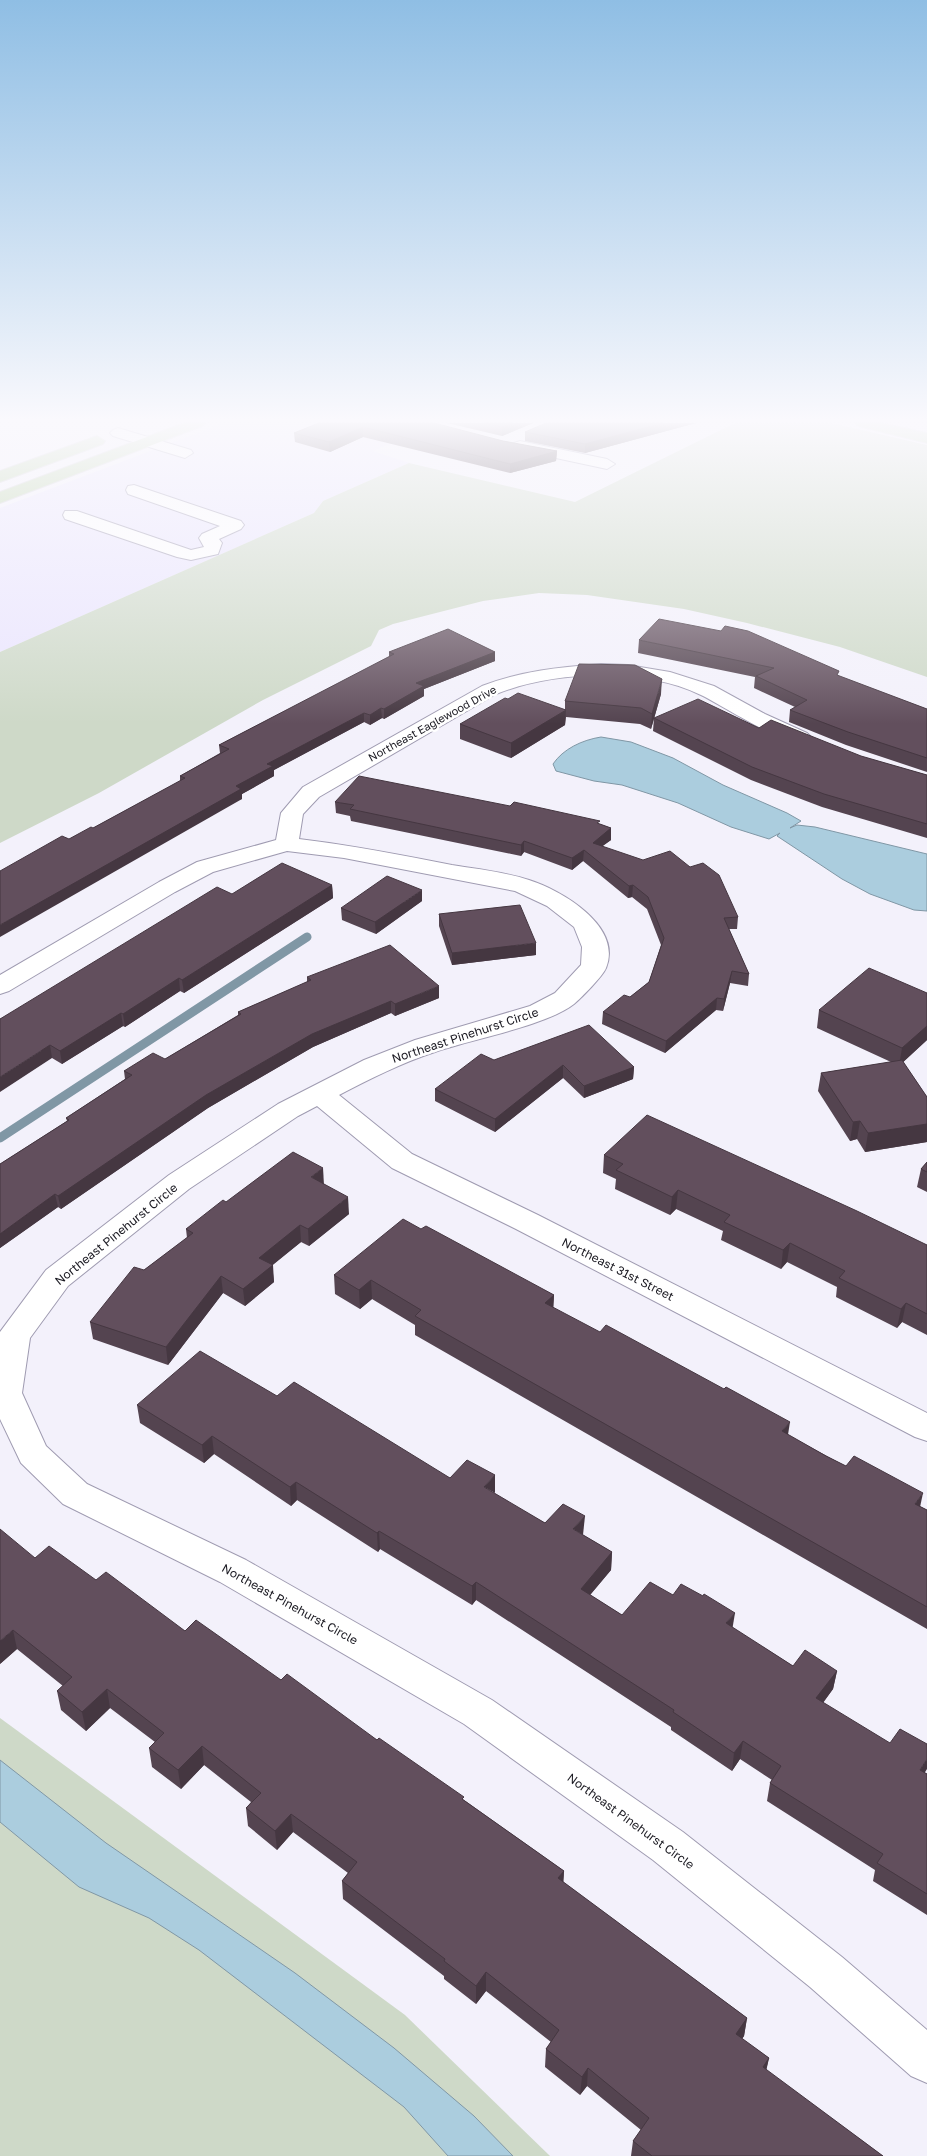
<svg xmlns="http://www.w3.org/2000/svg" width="927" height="2156" viewBox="0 0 927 2156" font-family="'Golos Text',sans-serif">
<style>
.built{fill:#eae5fe}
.green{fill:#ced9c8}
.water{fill:#abcdde;stroke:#8097a5}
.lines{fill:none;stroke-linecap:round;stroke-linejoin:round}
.stream{stroke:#8097a5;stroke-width:9}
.minor-casing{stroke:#9f9bb1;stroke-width:2}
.major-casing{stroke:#d1d1d3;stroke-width:2}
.minor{fill:#fff;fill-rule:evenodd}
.major{fill:#b7d0a3;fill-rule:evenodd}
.wall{fill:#544450}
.shaded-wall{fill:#453741}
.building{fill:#624f5d;stroke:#453741}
.labels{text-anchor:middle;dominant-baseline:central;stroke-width:5;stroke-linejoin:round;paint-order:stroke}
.far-street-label{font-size:11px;fill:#1a1921;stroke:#fff}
.street-label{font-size:12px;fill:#1a1921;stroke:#fff}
</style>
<rect width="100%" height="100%" fill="#f3f1fb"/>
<path class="built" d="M 224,423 L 442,423 L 373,451 L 409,463 L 323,501 L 314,513 L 0,652 L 0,508 Z"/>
<g class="green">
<path d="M 735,423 L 831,423 L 927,445 L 927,677 L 840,647 L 747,623 L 684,609 L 587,595 L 539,593 L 483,601 L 393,624 L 379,630 L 371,646 L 263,700 L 99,793 L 0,843 L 0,652 L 314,513 L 323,501 L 409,463 L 575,502 Z"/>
<path d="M 0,1718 L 405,2015 L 550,2156 L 0,2156 Z"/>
</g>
<g class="water">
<path d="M 601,737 L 631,742 L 673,758 L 723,785 L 787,813 L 801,821 L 790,828 L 797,825 L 815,827 L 927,854 L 927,911 L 914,910 L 870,894 L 842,879 L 777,836 L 780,833 L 769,839 L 731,827 L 678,803 L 622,785 L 594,781 L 556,771 L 553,764 C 563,749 582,740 601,737 Z"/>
<path d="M 0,1760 L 106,1843 L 295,1973 L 394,2048 L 474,2116 L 513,2156 L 448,2156 L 404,2107 L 199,1950 L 149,1918 L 79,1887 L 0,1822 Z"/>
</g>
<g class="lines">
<path class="stream" d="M 0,1138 L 307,937"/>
<g class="minor-casing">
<g id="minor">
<path d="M 118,428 L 191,450 L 193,453 L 185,458 L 113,436 L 110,433 L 113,430 Z"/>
<path d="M 520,441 L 607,459 L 615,464 L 607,469 L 514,449 L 512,446 L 514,443 Z"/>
<path d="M 134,485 L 241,521 L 244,525 L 241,529 L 219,539 L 222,543 L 218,554 L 191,560 L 177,557 L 65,519 L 63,515 L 65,511 L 77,511 L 191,550 L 204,547 L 199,538 L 202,534 L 220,526 L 128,494 L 126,490 L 128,486 Z"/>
<path d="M 601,664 L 628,665 L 670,672 L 714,686 L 765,714 L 807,733 L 811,737 L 807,741 C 784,747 724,706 701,695 C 643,667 555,671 496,694 L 319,797 L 303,814 L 299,839 C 351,845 401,855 452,865 C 477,869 505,872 529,880 C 561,890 623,926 606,968 C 603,976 581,998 574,1004 C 546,1026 471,1039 435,1052 C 401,1063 370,1079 339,1095 L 412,1154 L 538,1215 L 927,1413 L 927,1441 L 915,1437 L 516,1229 L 392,1168 L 317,1106 L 298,1116 L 189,1189 L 68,1286 L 30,1338 L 22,1393 L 46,1446 L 87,1484 L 246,1560 L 492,1700 L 683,1832 L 842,1957 L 927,2030 L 927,2083 L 911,2076 L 810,1987 L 653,1860 L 464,1724 L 220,1582 L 63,1504 L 21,1463 L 0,1419 L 0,1332 L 46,1270 L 169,1175 L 278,1104 L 364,1060 L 415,1040 L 530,1006 L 555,993 L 581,965 L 582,947 L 574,927 L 547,906 L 515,891 L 344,858 L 287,851 L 213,872 L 175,892 L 9,991 L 0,994 L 0,975 L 159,882 L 197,862 L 276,840 L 281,813 L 303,787 L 482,686 C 521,671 560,667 601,664 Z"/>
</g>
</g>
<g class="major-casing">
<g id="major">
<path d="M 184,423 L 205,423 L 202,426 L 0,503 L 0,492 Z"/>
<path d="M 855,423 L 881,423 L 927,433 L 927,443 L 858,426 Z"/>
<path d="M 97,436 L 105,441 L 103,444 L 0,482 L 0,471 Z"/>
</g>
</g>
<use href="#minor" class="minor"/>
<use href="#major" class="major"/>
</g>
<g class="wall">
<path d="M 319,423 L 503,441 L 557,451 L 556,461 L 510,473 L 363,437 L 330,452 L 295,442 L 294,433 Z"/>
<path d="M 447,423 L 533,423 L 502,436 Z"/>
<path d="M 696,423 L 585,453 L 525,441 L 525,432 Z"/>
<path d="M 639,640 L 838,676 L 927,709 L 927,772 L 846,745 L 789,722 L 790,710 L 795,707 L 754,688 L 755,677 L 638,653 Z"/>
<path d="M 389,652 L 495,652 L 495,661 L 424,689 L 424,696 L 384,719 L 382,718 L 370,725 L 364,722 L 274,770 L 274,776 L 242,794 L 242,799 L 69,839 L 93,828 L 180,781 L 180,776 L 220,753 L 219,745 L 389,657 Z"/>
<path d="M 661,694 L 651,729 L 640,724 L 566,717 L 565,725 L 511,758 L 460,739 L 460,724 L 565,709 L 565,701 Z"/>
<path d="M 654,718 L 759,728 L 927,775 L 927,838 L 822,807 L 751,780 L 653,731 Z"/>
<path d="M 335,802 L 600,824 L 611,828 L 611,840 L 602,846 L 738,917 L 737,929 L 729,929 L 749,974 L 748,986 L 730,983 L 723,1011 L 716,1010 L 665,1053 L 602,1024 L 603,1012 L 630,997 L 649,982 L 661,945 L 647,909 L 632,897 L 628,898 L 583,861 L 572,870 L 524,852 L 521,856 L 351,821 L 350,816 L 336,813 Z"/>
<path d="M 332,885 L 333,898 L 184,993 L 180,991 L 125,1027 L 123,1026 L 62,1064 L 52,1058 L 0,1019 L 232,894 Z"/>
<path d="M 422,901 L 376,934 L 342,920 L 341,908 Z"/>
<path d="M 439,914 L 536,955 L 452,965 L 439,926 Z"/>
<path d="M 307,977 L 439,998 L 395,1016 L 391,1013 L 313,1047 L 208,1108 L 61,1209 L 58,1207 L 0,1248 L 0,1164 L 67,1121 L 66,1118 L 125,1079 L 124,1071 L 165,1059 L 238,1015 L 238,1012 L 307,982 Z"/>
<path d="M 927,993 L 927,1040 L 903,1062 L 927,1097 L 927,1142 L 865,1152 L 857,1139 L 850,1141 L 818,1091 L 821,1073 L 891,1062 L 817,1028 L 819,1010 Z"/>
<path d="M 494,1060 L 634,1067 L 633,1079 L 584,1098 L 563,1078 L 495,1132 L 435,1101 L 435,1089 Z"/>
<path d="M 604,1155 L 927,1245 L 927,1335 L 902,1322 L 897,1328 L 836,1297 L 837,1287 L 787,1262 L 781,1269 L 721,1240 L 723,1231 L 676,1209 L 670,1215 L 615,1189 L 616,1179 L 603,1173 Z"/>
<path d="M 927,1162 L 927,1192 L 917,1187 L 921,1169 Z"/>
<path d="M 324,1184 L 349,1214 L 309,1246 L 301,1242 L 272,1265 L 274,1282 L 245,1306 L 223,1293 L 168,1365 L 93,1339 L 90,1322 L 144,1270 L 187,1238 L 186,1229 L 226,1202 Z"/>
<path d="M 421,1229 L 554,1295 L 553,1308 L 927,1510 L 927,1629 L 415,1335 L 415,1325 L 372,1299 L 360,1309 L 335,1294 L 334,1275 Z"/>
<path d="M 277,1396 L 450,1478 L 494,1494 L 545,1523 L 583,1535 L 612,1552 L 611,1570 L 590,1595 L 622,1615 L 673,1595 L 733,1628 L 793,1666 L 837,1671 L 833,1689 L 823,1703 L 927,1774 L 927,1915 L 873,1881 L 875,1870 L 767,1801 L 770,1783 L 772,1780 L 740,1759 L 732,1771 L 671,1730 L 671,1727 L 476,1600 L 472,1605 L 380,1549 L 378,1552 L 297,1500 L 291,1506 L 214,1454 L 204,1463 L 140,1423 L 137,1405 Z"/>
<path d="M 35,1558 L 96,1580 L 185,1631 L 281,1680 L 377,1740 L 464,1800 L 564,1871 L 563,1882 L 747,2018 L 744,2036 L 742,2039 L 769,2058 L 766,2070 L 883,2156 L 631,2156 L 633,2141 L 641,2130 L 587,2086 L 580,2095 L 545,2067 L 546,2049 L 551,2042 L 486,1991 L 476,2004 L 444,1979 L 444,1976 L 343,1899 L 342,1881 L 348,1873 L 293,1832 L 277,1850 L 248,1826 L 246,1808 L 251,1802 L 204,1765 L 181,1789 L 152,1767 L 149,1748 L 155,1742 L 110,1708 L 86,1731 L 61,1710 L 57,1691 L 63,1686 L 17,1649 L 0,1664 Z"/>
</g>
<g class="shaded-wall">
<path d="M 512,423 L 533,423 L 502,436 L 502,427 Z"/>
<path d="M 663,423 L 696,423 L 585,453 L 585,444 Z"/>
<path d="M 363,427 L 363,437 L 330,452 L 329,442 Z"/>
<path d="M 557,451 L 556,461 L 510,473 L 510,464 Z"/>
<path d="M 495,652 L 495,661 L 424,689 L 424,696 L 384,719 L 384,709 L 416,683 Z"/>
<path d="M 662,679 L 661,694 L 651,729 L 652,714 Z"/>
<path d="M 381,708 L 382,718 L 370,725 L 370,715 Z"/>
<path d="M 566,710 L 565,725 L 511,758 L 511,743 Z"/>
<path d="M 364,713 L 364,722 L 274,770 L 274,776 L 242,794 L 242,799 L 0,937 L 0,925 L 236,786 L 267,764 Z"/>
<path d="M 611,828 L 611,840 L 592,854 L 593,843 Z"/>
<path d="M 524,841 L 524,852 L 521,856 L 521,845 Z"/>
<path d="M 584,850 L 583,861 L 572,870 L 572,858 Z"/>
<path d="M 332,885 L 333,898 L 184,993 L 182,980 Z"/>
<path d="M 633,885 L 632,897 L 628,898 L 629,886 Z"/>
<path d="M 422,890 L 422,901 L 376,934 L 375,922 Z"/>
<path d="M 536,943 L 536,955 L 452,965 L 452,953 Z"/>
<path d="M 732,971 L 730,983 L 723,1011 L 724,999 Z"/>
<path d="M 179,978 L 180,991 L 125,1027 L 123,1014 Z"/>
<path d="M 439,986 L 439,998 L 395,1016 L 395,1004 Z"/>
<path d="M 717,998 L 716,1010 L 665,1053 L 666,1041 Z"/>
<path d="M 391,1001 L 391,1013 L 313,1047 L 208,1108 L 61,1209 L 58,1196 L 206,1095 L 312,1034 Z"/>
<path d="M 121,1013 L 123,1026 L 62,1064 L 60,1051 Z"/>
<path d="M 927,1026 L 927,1040 L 899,1066 L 902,1048 Z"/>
<path d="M 50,1045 L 52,1058 L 0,1092 L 0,1077 Z"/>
<path d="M 563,1065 L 563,1078 L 495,1132 L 495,1119 Z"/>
<path d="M 634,1067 L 633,1079 L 584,1098 L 584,1086 Z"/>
<path d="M 860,1121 L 857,1139 L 850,1141 L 853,1122 Z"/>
<path d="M 927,1124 L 927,1142 L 865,1152 L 868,1133 Z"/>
<path d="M 323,1168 L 324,1185 L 311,1177 Z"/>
<path d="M 678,1190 L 676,1209 L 670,1215 L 672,1197 Z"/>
<path d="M 55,1194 L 58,1207 L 0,1248 L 0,1234 Z"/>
<path d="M 348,1197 L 349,1214 L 309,1246 L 308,1229 Z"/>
<path d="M 300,1225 L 301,1242 L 263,1273 L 273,1265 L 274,1282 L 245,1306 L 243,1289 L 259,1258 Z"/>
<path d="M 790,1243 L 787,1262 L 781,1269 L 783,1250 Z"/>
<path d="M 221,1276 L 223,1293 L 168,1365 L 166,1347 Z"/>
<path d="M 371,1280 L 372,1299 L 360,1309 L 359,1290 Z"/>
<path d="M 554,1295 L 553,1314 L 545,1303 Z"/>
<path d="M 906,1303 L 902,1322 L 897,1328 L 901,1309 Z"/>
<path d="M 790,1422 L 787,1441 L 782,1431 Z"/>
<path d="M 212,1436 L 214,1454 L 204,1463 L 202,1445 Z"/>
<path d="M 495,1475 L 495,1493 L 484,1487 Z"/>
<path d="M 296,1482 L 297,1500 L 291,1506 L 290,1487 Z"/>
<path d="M 923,1493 L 919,1512 L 915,1504 Z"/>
<path d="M 585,1516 L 583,1535 L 573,1529 Z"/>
<path d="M 379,1531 L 380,1549 L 378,1552 L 377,1533 Z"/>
<path d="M 612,1552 L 611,1570 L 580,1607 L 581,1589 Z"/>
<path d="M 476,1582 L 476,1600 L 472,1605 L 472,1586 Z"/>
<path d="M 735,1613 L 732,1631 L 726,1623 Z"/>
<path d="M 13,1630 L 17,1649 L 0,1664 L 0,1641 Z"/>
<path d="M 837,1671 L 833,1689 L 812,1717 L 816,1698 Z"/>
<path d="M 107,1689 L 110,1708 L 86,1731 L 82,1712 Z"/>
<path d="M 743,1741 L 740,1759 L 732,1771 L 734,1753 Z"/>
<path d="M 202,1746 L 204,1765 L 181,1789 L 178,1770 Z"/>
<path d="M 927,1759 L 927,1769 L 915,1788 L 920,1770 Z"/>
<path d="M 291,1814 L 293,1832 L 277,1850 L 275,1831 Z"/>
<path d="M 564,1871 L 563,1890 L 558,1878 Z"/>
<path d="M 486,1972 L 486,1991 L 476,2004 L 476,1986 Z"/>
<path d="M 747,2018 L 744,2036 L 732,2052 L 736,2034 Z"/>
<path d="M 769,2058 L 765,2076 L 763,2067 Z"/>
<path d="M 588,2068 L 587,2086 L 580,2095 L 582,2077 Z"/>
</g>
<g class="building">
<path d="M 319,423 L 434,423 L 503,441 L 557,451 L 510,464 L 363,427 L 329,442 L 294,433 Z"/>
<path d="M 484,423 L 512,423 L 502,427 Z"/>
<path d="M 546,423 L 663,423 L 585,444 L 525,432 Z"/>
<path d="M 659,619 L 721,631 L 725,626 L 748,631 L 839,671 L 837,675 L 927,709 L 927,758 L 848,732 L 790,710 L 807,700 L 756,676 L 774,668 L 639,640 Z"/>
<path d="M 448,629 L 495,652 L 416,683 L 424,686 L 384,709 L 381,708 L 370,715 L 364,713 L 267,764 L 273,766 L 236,786 L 241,789 L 0,925 L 0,871 L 62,836 L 69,839 L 91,827 L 93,828 L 185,778 L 180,776 L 229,749 L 219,745 L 394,654 L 389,652 Z"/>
<path d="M 579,664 L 635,665 L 662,679 L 652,714 L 641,708 L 565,701 Z"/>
<path d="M 518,693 L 566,710 L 511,743 L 460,724 L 505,698 L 508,699 Z"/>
<path d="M 698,699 L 759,728 L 771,720 L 861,756 L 927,775 L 927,824 L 824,794 L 752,767 L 654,718 Z"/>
<path d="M 359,776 L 510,806 L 514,802 L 600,821 L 597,823 L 611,828 L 593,843 L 643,860 L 670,851 L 690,867 L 703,863 L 719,875 L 738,917 L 724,918 L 749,974 L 732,971 L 724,999 L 717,998 L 666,1041 L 603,1012 L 624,995 L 630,997 L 649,982 L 664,938 L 648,897 L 633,885 L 629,886 L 584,850 L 572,858 L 524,841 L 521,845 L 350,809 L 354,805 L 335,802 Z"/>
<path d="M 282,863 L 332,885 L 182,980 L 179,978 L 123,1014 L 121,1013 L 60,1051 L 50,1045 L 0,1077 L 0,1019 L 217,887 L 232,894 Z"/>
<path d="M 387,876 L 422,890 L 375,922 L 341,908 Z"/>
<path d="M 520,905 L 536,943 L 452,953 L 439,914 Z"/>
<path d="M 390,945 L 439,986 L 395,1004 L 391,1001 L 312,1034 L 206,1095 L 58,1196 L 55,1194 L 0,1234 L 0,1164 L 69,1120 L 66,1118 L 132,1075 L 124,1071 L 153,1053 L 165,1059 L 241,1014 L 238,1012 L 311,980 L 307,977 Z"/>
<path d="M 869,968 L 927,993 L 927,1026 L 902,1048 L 819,1010 Z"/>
<path d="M 589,1025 L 634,1067 L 584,1086 L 563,1065 L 495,1119 L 435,1089 L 481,1054 L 494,1060 Z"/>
<path d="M 902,1060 L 927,1097 L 927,1124 L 868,1133 L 860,1121 L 853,1122 L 821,1073 Z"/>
<path d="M 647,1115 L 857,1211 L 927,1245 L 927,1314 L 906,1303 L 901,1309 L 839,1278 L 845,1271 L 790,1243 L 783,1250 L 724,1222 L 730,1215 L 678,1190 L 672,1197 L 616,1170 L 623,1164 L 604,1155 Z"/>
<path d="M 293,1152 L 323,1168 L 311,1177 L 348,1197 L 308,1229 L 300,1225 L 259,1258 L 273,1265 L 243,1289 L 221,1276 L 166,1347 L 90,1322 L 134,1267 L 144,1270 L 193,1233 L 186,1229 L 223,1200 L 226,1202 Z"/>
<path d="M 927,1162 L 927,1172 L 921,1169 Z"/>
<path d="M 403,1219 L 421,1229 L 426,1226 L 554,1295 L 545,1303 L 600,1332 L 606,1325 L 724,1389 L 726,1387 L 790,1422 L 782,1431 L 826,1456 L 846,1466 L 854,1456 L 923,1493 L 915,1504 L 927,1510 L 927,1607 L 415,1316 L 421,1310 L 371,1280 L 359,1290 L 334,1275 Z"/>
<path d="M 200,1351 L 277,1396 L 294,1382 L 450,1478 L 467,1460 L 495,1475 L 484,1487 L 545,1523 L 563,1504 L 585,1516 L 573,1529 L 612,1552 L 581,1589 L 622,1615 L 650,1582 L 673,1595 L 681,1584 L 703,1596 L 704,1594 L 735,1613 L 726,1623 L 793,1666 L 805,1650 L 837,1671 L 816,1698 L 890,1743 L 900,1729 L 927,1744 L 927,1759 L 920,1770 L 927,1774 L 927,1894 L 877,1863 L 883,1854 L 770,1783 L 781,1766 L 743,1741 L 734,1753 L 673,1712 L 674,1710 L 476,1582 L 472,1586 L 379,1531 L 377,1533 L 296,1482 L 290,1487 L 212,1436 L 202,1445 L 137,1405 Z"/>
<path d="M 0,1529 L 35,1558 L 49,1546 L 96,1580 L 106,1572 L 185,1631 L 196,1620 L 281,1680 L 287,1674 L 377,1740 L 379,1738 L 464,1797 L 462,1799 L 564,1871 L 558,1878 L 747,2018 L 736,2034 L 769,2058 L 763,2067 L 883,2156 L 652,2156 L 633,2141 L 649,2118 L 588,2068 L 582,2077 L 546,2049 L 559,2030 L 486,1972 L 476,1986 L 444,1961 L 445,1959 L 342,1881 L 357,1862 L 291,1814 L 275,1831 L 246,1808 L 261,1793 L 202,1746 L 178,1770 L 149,1748 L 164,1733 L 107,1689 L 82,1712 L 57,1691 L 72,1677 L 13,1630 L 0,1641 Z"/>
</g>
<linearGradient id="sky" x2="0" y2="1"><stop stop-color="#8fbee4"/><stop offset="0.58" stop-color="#faf9fd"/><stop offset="1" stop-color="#faf9fd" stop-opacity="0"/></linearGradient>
<rect width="927" height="724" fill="url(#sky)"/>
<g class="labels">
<g class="far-street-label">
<text transform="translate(432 723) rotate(-29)">Northeast Eaglewood Drive</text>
</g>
<g class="street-label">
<text transform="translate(465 1035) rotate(-18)">Northeast Pinehurst Circle</text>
<text transform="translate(116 1234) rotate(-39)">Northeast Pinehurst Circle</text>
<text transform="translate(618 1269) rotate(27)">Northeast 31st Street</text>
<text transform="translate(290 1604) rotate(29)">Northeast Pinehurst Circle</text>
<text transform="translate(631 1821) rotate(36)">Northeast Pinehurst Circle</text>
</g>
</g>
</svg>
